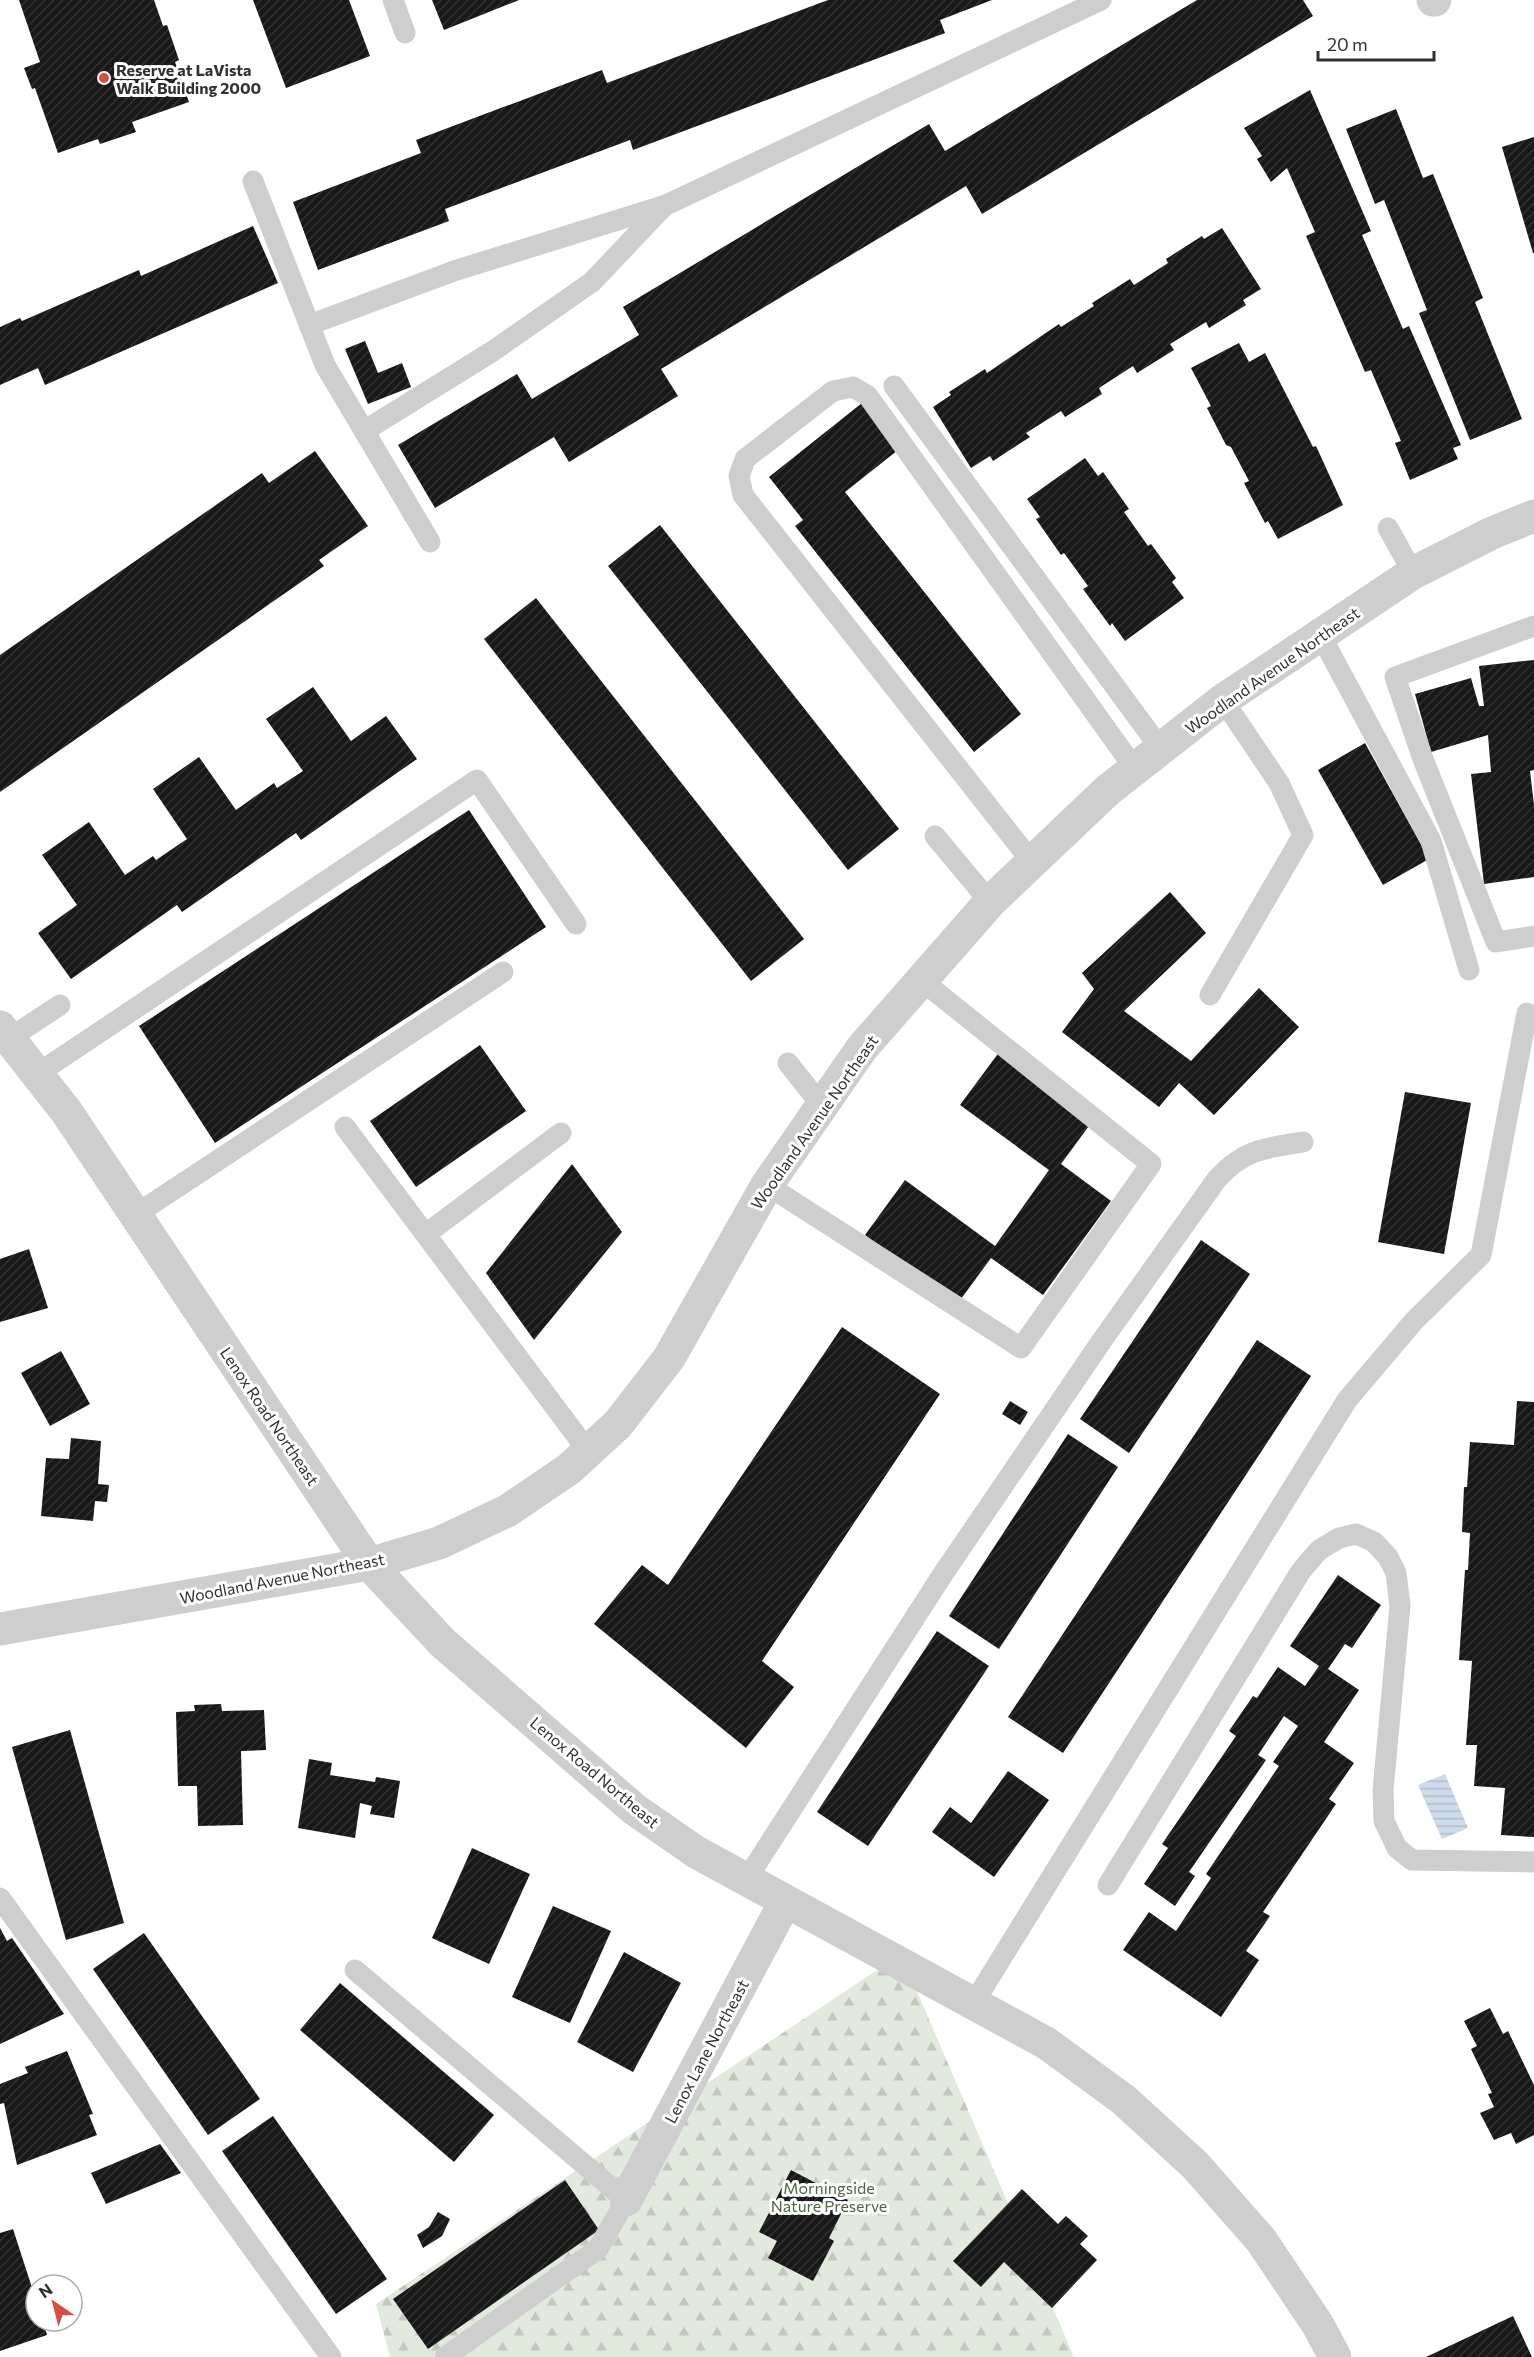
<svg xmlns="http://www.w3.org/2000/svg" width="1534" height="2357" viewBox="0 0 1534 2357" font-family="Commissioner,sans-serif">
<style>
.forest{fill:url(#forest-firs)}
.water{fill:url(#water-rules)}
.building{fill:url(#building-hatch)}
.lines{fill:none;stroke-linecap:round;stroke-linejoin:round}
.service{stroke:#cecece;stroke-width:21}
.minor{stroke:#cecece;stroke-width:33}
.poi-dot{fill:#d84f42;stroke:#fff;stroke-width:2}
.labels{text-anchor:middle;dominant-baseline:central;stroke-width:6;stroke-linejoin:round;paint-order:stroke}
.poi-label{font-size:16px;font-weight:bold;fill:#313131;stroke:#fff;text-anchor:start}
.street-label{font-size:16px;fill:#313131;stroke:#fff}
.park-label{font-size:16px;fill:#4d6941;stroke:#fff}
</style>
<defs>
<pattern id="forest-firs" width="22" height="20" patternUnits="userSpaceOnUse" patternTransform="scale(1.5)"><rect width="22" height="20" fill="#e2e9dd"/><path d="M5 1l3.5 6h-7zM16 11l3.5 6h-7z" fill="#c2c8be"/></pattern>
<pattern id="water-rules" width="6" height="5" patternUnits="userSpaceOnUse" patternTransform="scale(1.5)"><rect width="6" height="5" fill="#cedbea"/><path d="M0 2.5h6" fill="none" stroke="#b1bcc9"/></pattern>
<pattern id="building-hatch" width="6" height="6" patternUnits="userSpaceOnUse" patternTransform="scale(1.5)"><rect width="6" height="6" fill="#181818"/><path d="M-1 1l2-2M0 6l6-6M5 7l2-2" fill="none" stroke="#313131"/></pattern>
</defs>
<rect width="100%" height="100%" fill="#fff"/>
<path class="forest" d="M 901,1954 L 1074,2357 L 390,2357 L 376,2304 Z"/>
<path class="water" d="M 1445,1774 L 1468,1828 L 1442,1839 L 1418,1785 Z"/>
<g class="building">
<path d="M 19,0 L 154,0 L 163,26 L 167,25 L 179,60 L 175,62 L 189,102 L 132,122 L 136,132 L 100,144 L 98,139 L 58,153 L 35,88 L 32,89 L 24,68 L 40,62 Z"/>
<path d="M 253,0 L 349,0 L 370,56 L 286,88 Z"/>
<path d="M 432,0 L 519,0 L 444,30 Z"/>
<path d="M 828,0 L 992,0 L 940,20 L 945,33 L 633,150 L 630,140 L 445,209 L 449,221 L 318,270 L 293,202 L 421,153 L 416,140 L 602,70 L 607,83 Z"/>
<path d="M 1197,0 L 1303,0 L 1313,16 L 982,214 L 966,186 L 661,369 L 678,396 L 569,462 L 554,437 L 435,508 L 398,445 L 517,374 L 532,399 L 639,335 L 623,307 L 929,124 L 945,151 Z"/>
<path d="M 1310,90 L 1371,231 L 1362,235 L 1403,329 L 1409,326 L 1461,445 L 1453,448 L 1458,459 L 1410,480 L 1395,443 L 1401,441 L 1371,370 L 1365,372 L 1306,236 L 1315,232 L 1287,168 L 1271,182 L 1257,159 L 1262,156 L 1244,128 Z"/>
<path d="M 1396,109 L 1423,178 L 1433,174 L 1483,298 L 1475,302 L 1522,419 L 1470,440 L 1419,313 L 1427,310 L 1384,200 L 1375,204 L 1346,129 Z"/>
<path d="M 1534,137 L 1534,253 L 1533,253 L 1502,147 Z"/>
<path d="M 253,226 L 278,283 L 45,385 L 38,368 L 0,385 L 0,327 L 20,318 L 22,321 L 139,270 L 141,276 Z"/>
<path d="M 1222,228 L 1261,289 L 1243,300 L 1246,305 L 1209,328 L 1206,322 L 1170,344 L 1174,350 L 1137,373 L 1133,366 L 1099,388 L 1102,394 L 1065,417 L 1061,411 L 1026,433 L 1030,437 L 993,461 L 990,456 L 971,468 L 933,407 L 951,395 L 949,392 L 985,369 L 987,373 L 1059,324 L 1061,327 L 1094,306 L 1092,303 L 1130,279 L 1134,285 L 1168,263 L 1166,259 L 1202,236 L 1204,239 Z"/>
<path d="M 365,341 L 378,373 L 402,363 L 411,387 L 368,404 L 345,349 Z"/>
<path d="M 1239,343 L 1249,362 L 1265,353 L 1313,447 L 1316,446 L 1343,505 L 1278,539 L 1268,521 L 1265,523 L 1244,483 L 1249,481 L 1231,447 L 1226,445 L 1207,408 L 1211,406 L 1191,368 Z"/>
<path d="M 862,403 L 898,450 L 845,492 L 1021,714 L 974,752 L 795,526 L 803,520 L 769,477 Z"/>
<path d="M 315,451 L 368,526 L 319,560 L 324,566 L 0,792 L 0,655 L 262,473 L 269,483 Z"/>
<path d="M 1085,458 L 1098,476 L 1103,472 L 1129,509 L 1124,512 L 1148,546 L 1151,544 L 1176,578 L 1172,582 L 1184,598 L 1125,641 L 1112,623 L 1110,626 L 1083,589 L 1088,586 L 1064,553 L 1061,555 L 1036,519 L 1040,517 L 1027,499 Z"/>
<path d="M 660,525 L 899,829 L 848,870 L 608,566 Z"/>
<path d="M 536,598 L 804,939 L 751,981 L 484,639 Z"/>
<path d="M 1534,660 L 1534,770 L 1530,771 L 1534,805 L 1534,877 L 1484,884 L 1471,774 L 1491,772 L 1488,735 L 1431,752 L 1415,694 L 1471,678 L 1479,706 L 1484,706 L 1479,666 Z"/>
<path d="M 313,687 L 351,741 L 386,716 L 417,759 L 301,840 L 296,833 L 182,912 L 177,905 L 71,979 L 38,933 L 77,905 L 42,855 L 89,822 L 125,875 L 153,856 L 156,860 L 187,839 L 153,789 L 199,757 L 236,810 L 274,783 L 277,788 L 303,771 L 266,719 Z"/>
<path d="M 1365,743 L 1429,859 L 1383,885 L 1318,770 Z"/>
<path d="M 469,810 L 546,927 L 215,1143 L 139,1026 Z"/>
<path d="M 1170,892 L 1206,933 L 1124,1011 L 1191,1061 L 1259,988 L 1299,1027 L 1214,1115 L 1179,1083 L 1159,1107 L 1062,1032 L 1094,989 L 1082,973 Z"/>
<path d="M 480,1045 L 526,1111 L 416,1187 L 370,1121 Z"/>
<path d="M 1000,1051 L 1094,1119 L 1061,1164 L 1111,1201 L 1043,1295 L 991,1258 L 958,1303 L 865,1235 L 905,1180 L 995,1246 L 1049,1170 L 960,1105 Z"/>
<path d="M 1405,1092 L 1471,1103 L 1444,1254 L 1378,1242 Z"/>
<path d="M 572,1164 L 622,1232 L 534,1340 L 486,1273 Z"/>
<path d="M 1201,1240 L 1250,1274 L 1129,1453 L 1080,1419 Z"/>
<path d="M 29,1249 L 48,1308 L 0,1322 L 0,1259 Z"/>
<path d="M 842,1327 L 940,1394 L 762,1661 L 794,1687 L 746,1748 L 594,1624 L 642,1565 L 668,1585 Z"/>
<path d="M 1257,1340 L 1311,1376 L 1063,1753 L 1008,1717 Z"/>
<path d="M 61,1351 L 90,1404 L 50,1426 L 21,1373 Z"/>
<path d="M 1010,1401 L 1028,1412 L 1020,1425 L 1002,1414 Z"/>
<path d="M 1517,1401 L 1534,1402 L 1534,1837 L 1501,1835 L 1505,1788 L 1474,1786 L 1477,1745 L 1466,1745 L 1472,1661 L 1459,1660 L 1465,1570 L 1468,1570 L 1470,1533 L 1462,1532 L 1464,1487 L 1467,1487 L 1470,1442 L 1514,1445 Z"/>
<path d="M 1068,1434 L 1118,1467 L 999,1649 L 949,1616 Z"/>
<path d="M 71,1438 L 101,1441 L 98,1484 L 109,1485 L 107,1502 L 95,1501 L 93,1521 L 41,1516 L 46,1458 L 69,1459 Z"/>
<path d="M 1338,1575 L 1381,1605 L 1352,1648 L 1345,1644 L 1328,1669 L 1359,1690 L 1324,1742 L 1354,1763 L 1329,1799 L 1336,1804 L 1263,1912 L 1270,1916 L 1246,1951 L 1259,1960 L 1221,2017 L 1123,1950 L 1149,1912 L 1176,1931 L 1211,1878 L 1206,1874 L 1279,1766 L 1273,1762 L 1298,1726 L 1284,1716 L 1258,1755 L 1266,1760 L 1189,1872 L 1195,1876 L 1175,1906 L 1144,1884 L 1168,1848 L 1162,1844 L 1236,1736 L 1229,1731 L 1253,1696 L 1257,1698 L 1278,1667 L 1305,1686 L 1319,1666 L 1290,1646 Z"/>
<path d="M 937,1631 L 989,1666 L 868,1846 L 817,1812 Z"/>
<path d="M 221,1704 L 222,1711 L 264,1710 L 266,1750 L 241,1751 L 243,1825 L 198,1826 L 197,1786 L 178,1786 L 176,1712 L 195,1711 L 194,1705 Z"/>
<path d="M 70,1730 L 124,1923 L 66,1940 L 12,1747 Z"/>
<path d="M 309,1759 L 332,1763 L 330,1775 L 375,1782 L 376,1777 L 400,1781 L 394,1818 L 370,1814 L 372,1806 L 360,1803 L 355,1838 L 298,1828 Z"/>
<path d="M 1008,1771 L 1049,1800 L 994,1877 L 932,1832 L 950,1807 L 971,1823 Z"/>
<path d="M 472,1848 L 530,1874 L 489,1964 L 432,1938 Z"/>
<path d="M 553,1906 L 611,1931 L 570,2023 L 512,1997 Z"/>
<path d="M 0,1928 L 7,1941 L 12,1938 L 64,2014 L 0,2044 Z"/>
<path d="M 144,1933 L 260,2099 L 208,2135 L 93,1969 Z"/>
<path d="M 624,1952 L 681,1983 L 633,2072 L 577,2042 Z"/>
<path d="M 340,1983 L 494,2115 L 454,2162 L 300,2030 Z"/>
<path d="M 1490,2008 L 1503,2034 L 1508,2031 L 1534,2085 L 1534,2135 L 1516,2144 L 1511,2133 L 1494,2140 L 1480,2113 L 1494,2107 L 1488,2094 L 1492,2093 L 1471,2049 L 1477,2046 L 1464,2021 Z"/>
<path d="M 67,2051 L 93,2114 L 89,2115 L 97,2135 L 17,2165 L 4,2103 L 0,2104 L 0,2084 L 28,2073 L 25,2067 Z"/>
<path d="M 273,2116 L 387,2279 L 336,2314 L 222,2151 Z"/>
<path d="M 160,2144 L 181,2173 L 106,2204 L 91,2173 Z"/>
<path d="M 791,2170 L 848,2200 L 829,2238 L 834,2241 L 813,2281 L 768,2258 L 777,2241 L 759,2232 Z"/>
<path d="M 565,2180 L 599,2230 L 428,2349 L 393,2299 Z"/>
<path d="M 1022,2189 L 1058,2224 L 1066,2216 L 1088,2236 L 1080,2244 L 1097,2260 L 1052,2308 L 1004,2262 L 981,2287 L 953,2261 Z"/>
<path d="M 438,2212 L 450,2219 L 442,2236 L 423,2248 L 417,2235 L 429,2227 Z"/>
<path d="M 13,2229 L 36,2300 L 36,2321 L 43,2321 L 47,2335 L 0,2351 L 0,2233 Z"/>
<path d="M 1513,2316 L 1532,2357 L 1426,2357 Z"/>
</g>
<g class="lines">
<g class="service">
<path d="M 393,0 L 405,33"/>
<path d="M 253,181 L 325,365 L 430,542"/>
<path d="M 309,325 L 454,271 L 666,205 L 1101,0"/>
<path d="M 894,386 L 1161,749"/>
<path d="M 364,431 L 493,351 L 592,282 L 664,206"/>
<path d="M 1388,528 L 1413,573"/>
<path d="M 1534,626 L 1395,677 L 1423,759 L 1496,942 L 1534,936"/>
<path d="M 1321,636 L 1431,841 L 1469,970"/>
<path d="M 935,836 L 990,902"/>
<path d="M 1032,862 L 743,495 L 739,476 L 745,459 L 833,391 L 853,387 L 868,396 L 1135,769"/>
<path d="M 1210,995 L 1303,835 L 1279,783 L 1223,700"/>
<path d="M 10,1038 L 60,1005"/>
<path d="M 788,1063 L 822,1106"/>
<path d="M 37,1074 L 477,780 L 576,924"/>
<path d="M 345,1127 L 588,1451"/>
<path d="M 767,1185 L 1021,1348 L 1151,1164 L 921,980"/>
<path d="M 135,1215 L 503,972"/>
<path d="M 426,1234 L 561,1133"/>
<path d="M 746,1880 L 943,1574 L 1103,1339 L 1217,1179 C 1244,1149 1266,1148 1303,1142"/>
<path d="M 1108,1885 L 1301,1571 L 1319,1550 L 1339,1538 L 1356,1534 L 1374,1542 L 1388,1557 L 1396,1573 L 1400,1606 L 1383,1790 L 1384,1821 L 1397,1848 L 1412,1860 L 1534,1862"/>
<path d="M 0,1898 L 331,2357"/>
<path d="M 355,1970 L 626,2200 L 598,2249 L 445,2357"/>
<path d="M 973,2004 L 1347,1400 L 1414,1321 L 1481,1255 L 1527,1013"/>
</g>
<g class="minor">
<path d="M 1433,0 L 1435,0"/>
<path d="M 0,1027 L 66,1111 L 369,1564 L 443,1643 L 634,1809 L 696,1852 L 1046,2043 L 1124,2100 L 1195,2165 L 1261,2240 L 1318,2325 L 1335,2357"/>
<path d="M 0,1629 L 369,1564 L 439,1543 L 507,1511 L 569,1469 L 618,1424 L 669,1358 L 767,1185 L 862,1048 L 990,902 L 1108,790 L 1223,700 L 1413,573 L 1492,533 L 1534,516"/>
<path d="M 626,2200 L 785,1902"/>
</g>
</g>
<circle class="poi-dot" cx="104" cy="78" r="6"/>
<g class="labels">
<g class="poi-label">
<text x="116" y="69">Reserve at LaVista<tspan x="116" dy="18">Walk Building 2000</tspan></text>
</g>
<g class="street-label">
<text transform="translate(1272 670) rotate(-35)">Woodland Avenue Northeast</text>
<text transform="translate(814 1122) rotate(-55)">Woodland Avenue Northeast</text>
<text transform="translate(270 1416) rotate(56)">Lenox Road Northeast</text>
<text transform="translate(282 1578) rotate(-11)">Woodland Avenue Northeast</text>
<text transform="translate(595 1772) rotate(40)">Lenox Road Northeast</text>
<text transform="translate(706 2051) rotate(-62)">Lenox Lane Northeast</text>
</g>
<g class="park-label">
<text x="829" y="2187">Morningside<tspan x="829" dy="18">Nature Preserve</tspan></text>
</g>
</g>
<g transform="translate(54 2303) rotate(325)"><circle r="28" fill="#ffffff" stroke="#adadad" stroke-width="1.5"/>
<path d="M0-4.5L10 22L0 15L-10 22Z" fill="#d84f42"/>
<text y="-9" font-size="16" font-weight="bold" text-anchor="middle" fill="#313131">N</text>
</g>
<path d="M1318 51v9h116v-9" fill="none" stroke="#313131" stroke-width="3"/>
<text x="1327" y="51" font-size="18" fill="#313131" stroke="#ffffff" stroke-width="4.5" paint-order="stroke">20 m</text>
</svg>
